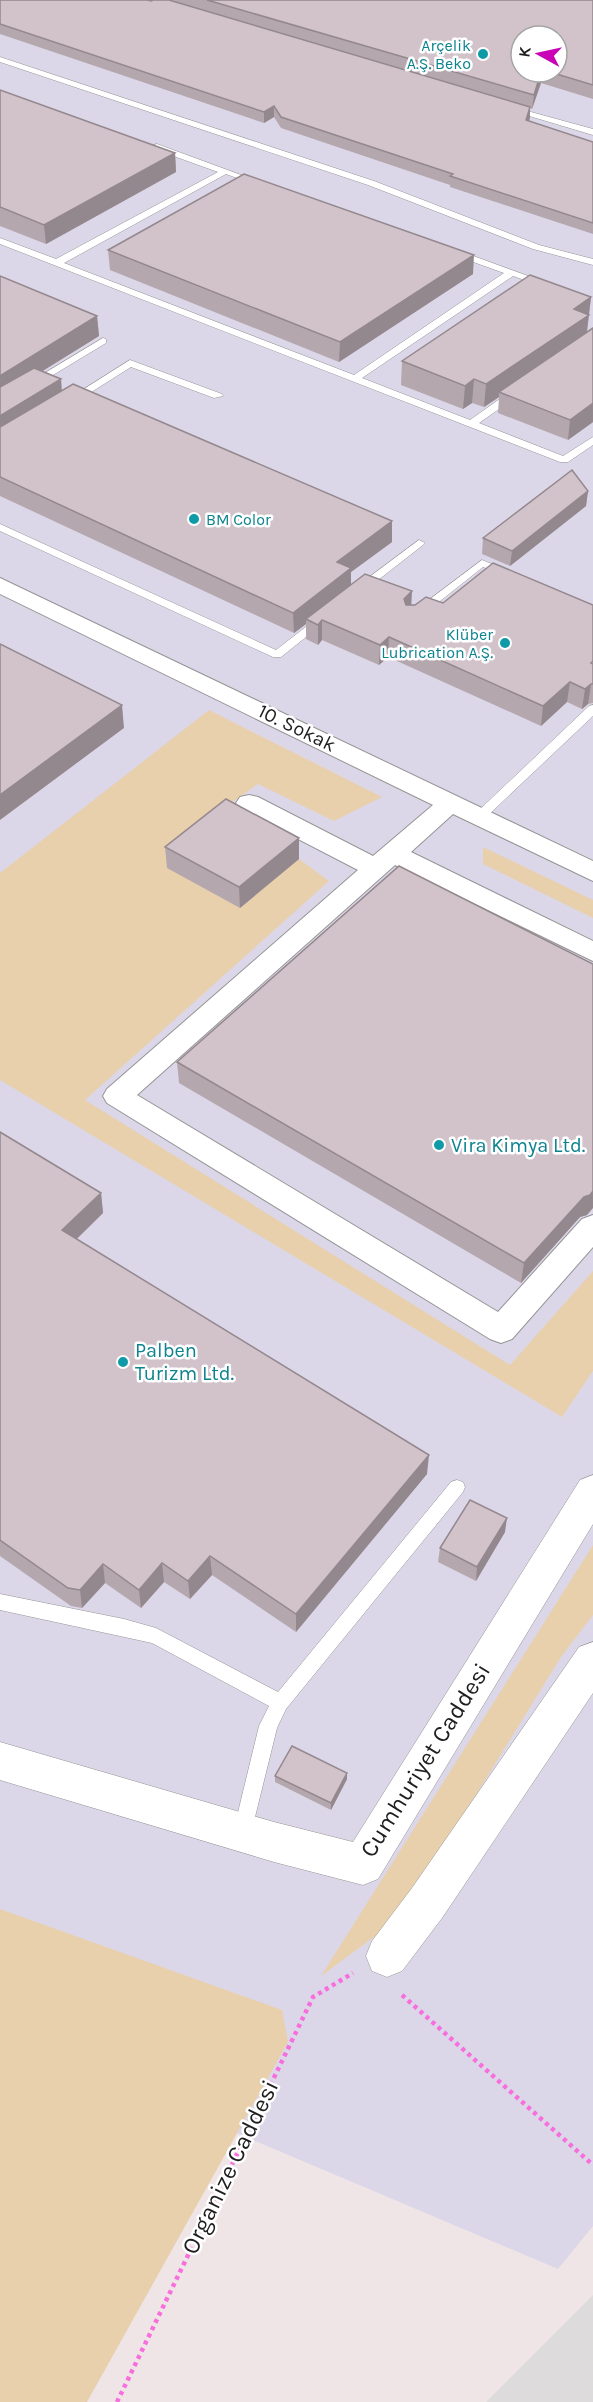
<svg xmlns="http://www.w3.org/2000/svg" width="593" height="2402" viewBox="0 0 593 2402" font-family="Karla,sans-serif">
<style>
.residential{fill:#dddbdc}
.industrial{fill:#dcd7e8;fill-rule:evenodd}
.grass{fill:#e8d0ac}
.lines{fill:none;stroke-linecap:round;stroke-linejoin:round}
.service-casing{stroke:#959595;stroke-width:1}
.minor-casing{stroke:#959595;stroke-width:2}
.tertiary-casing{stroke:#959595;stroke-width:1}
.path{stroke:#f76edc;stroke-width:4.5;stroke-dasharray:4 4;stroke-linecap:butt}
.service{fill:#fff;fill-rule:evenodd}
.minor{fill:#fff;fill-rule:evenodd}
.tertiary{fill:#fff;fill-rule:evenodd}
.wall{fill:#b5a7ae;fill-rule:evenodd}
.shaded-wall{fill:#93888d}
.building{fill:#d2c2ca;stroke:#93888d;stroke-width:1.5}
.culture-dot{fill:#0f9aa8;stroke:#fff;stroke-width:2}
.labels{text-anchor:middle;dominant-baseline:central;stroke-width:5;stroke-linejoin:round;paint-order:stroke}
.far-culture-label{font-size:16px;fill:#0d838f;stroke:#fff;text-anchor:end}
.street-label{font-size:20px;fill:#1e1e1e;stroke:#fff}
.culture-label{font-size:20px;fill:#0d838f;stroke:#fff;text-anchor:start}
.near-street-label{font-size:24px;fill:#1e1e1e;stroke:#fff}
</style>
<rect width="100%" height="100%" fill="#efe5e7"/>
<path class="residential" d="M 593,2295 L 593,2402 L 486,2402 Z"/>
<path class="industrial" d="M 0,0 L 593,0 L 593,2226 L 558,2269 L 0,2033 ZM 521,36 L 557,36 L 557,72 L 521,72 Z"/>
<g class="grass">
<path d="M 209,710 L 382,797 L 334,821 L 258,784 L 214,815 L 299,859 L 329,881 L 85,1100 L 510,1365 L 593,1271 L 593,1371 L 562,1417 L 0,1080 L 0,873 Z"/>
<path d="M 483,847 L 593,900 L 593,918 L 483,864 Z"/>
<path d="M 593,1545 L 593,1615 L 561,1657 L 437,1858 L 393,1923 L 321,1976 Z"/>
<path d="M 0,1909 L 282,2010 L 288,2042 L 87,2402 L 0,2402 Z"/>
</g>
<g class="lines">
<g class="service-casing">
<g id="service">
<path d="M 0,57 L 374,181 L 539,245 L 593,259 L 593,265 L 533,249 L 368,185 L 0,62 Z"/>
<path d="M 509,106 L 593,129 L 593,135 L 509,110 Z"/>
<path d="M 157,144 L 263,183 L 259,186 L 226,174 L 64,263 L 354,375 L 504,273 L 451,254 L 451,250 L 457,250 L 550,284 L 545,287 L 513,276 L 362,378 L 470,420 L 511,391 L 519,391 L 519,395 L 479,423 L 563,456 L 593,437 L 593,445 L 568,462 L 560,462 L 0,244 L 0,238 L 56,259 L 218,172 L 154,149 L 154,145 Z"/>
<path d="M 103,338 L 106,339 L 106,343 L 0,407 L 0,400 Z"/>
<path d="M 130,360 L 222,394 L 223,396 L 214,398 L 131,367 L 74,403 L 65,401 Z"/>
<path d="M 0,524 L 276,650 L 316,619 L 324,619 L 326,621 L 281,657 L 273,657 L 0,531 Z"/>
<path d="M 419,540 L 425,543 L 423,545 L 364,591 L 356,591 L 356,587 Z"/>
<path d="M 482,560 L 513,573 L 507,576 L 483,567 L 425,613 L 417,613 L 417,609 Z"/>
<path d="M 593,705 L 593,716 L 483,820 L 475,820 L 475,814 L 589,706 Z"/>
<path d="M 457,1480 L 463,1482 L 465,1487 L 463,1492 L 286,1709 L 277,1728 L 251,1833 L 249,1839 L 242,1842 L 235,1839 L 233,1833 L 259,1726 L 269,1706 L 152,1643 L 0,1610 L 0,1594 L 124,1619 L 156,1628 L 278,1692 L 451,1482 Z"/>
</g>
</g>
<g class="minor-casing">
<path id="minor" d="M 0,578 L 593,861 L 593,881 L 453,814 L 411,852 L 593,941 L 593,961 L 395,865 L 137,1095 L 498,1312 L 582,1219 L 593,1215 L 593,1247 L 512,1339 L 501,1343 L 490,1339 L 107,1103 L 103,1096 L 107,1089 L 358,870 L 240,809 L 236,803 L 240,797 L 249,795 L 258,797 L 373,856 L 433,805 L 0,594 Z"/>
</g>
<g class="tertiary-casing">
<g id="tertiary">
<path d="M 593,1475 L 593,1524 L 378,1879 L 363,1885 L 274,1862 L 0,1780 L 0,1742 L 274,1822 L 353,1842 L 580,1480 Z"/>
<path d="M 593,1642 L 593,1693 L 442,1918 L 402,1971 L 387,1977 L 372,1971 L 366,1956 L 372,1941 L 412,1888 L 579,1647 Z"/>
</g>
</g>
<g class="path">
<path d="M 402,1995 L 593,2165"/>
<path d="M 117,2402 L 313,1997 L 353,1973"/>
</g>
<use href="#service" class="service"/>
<use href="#minor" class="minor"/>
<use href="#tertiary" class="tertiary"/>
</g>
<g class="wall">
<path d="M 0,0 L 151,1 L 170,0 L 593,0 L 593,99 L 541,83 L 532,109 L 530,108 L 529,121 L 593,142 L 593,234 L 450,187 L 450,185 L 281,128 L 274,117 L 264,123 L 0,34 ZM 557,36 L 557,72 L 521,72 Z"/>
<path d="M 0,90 L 175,153 L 176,172 L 46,244 L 0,226 Z"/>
<path d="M 108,250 L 473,274 L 339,362 L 110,270 Z"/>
<path d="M 0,276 L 97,316 L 99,336 L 43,371 L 61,379 L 62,391 L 392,542 L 351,572 L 351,584 L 412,605 L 443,603 L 593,605 L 593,703 L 588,704 L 582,709 L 567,702 L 541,726 L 388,657 L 379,665 L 322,640 L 318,645 L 306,639 L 306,624 L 294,633 L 0,496 Z"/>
<path d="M 591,297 L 587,333 L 593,328 L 593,422 L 568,440 L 498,413 L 499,397 L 484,407 L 472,403 L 463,409 L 401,385 L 402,361 Z"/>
<path d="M 588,491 L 586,506 L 510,566 L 482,554 L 483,538 Z"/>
<path d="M 165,847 L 299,859 L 240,908 L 167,868 Z"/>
<path d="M 177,1062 L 587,1215 L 580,1217 L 521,1283 L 179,1083 Z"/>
<path d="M 0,1132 L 101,1193 L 103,1213 L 77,1239 L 427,1474 L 296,1632 L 212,1575 L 190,1599 L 164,1582 L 141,1608 L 105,1583 L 82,1608 L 71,1606 L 0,1556 Z"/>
<path d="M 505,1532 L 476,1581 L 438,1562 L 440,1548 Z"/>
<path d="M 275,1776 L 347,1779 L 331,1810 L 275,1782 Z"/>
</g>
<g class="shaded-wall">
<path d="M 541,72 L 541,83 L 532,109 L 534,95 Z"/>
<path d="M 274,106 L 274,117 L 264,123 L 264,112 Z"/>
<path d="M 530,107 L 530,118 L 526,131 L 526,120 Z"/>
<path d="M 175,153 L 176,172 L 46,244 L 44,225 Z"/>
<path d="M 474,255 L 473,274 L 339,362 L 340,342 Z"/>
<path d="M 591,297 L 586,338 L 499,392 L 499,397 L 484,407 L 486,384 L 574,309 Z"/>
<path d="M 97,316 L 99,336 L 0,397 L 0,376 Z"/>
<path d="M 61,379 L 62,399 L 0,437 L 0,416 Z"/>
<path d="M 474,379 L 472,403 L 463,409 L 465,386 Z"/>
<path d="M 593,403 L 593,422 L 568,440 L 570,420 Z"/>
<path d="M 588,491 L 586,506 L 510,566 L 512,551 Z"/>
<path d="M 392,521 L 392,542 L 351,572 L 351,588 L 306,619 L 306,624 L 294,633 L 293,613 L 337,562 Z"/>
<path d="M 412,591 L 411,611 L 403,619 L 404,599 Z"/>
<path d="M 322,620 L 322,640 L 318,645 L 318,625 Z"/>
<path d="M 389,637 L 388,657 L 379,665 L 380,645 Z"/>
<path d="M 570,682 L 567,702 L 541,726 L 543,706 Z"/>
<path d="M 591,684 L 588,704 L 582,709 L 585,689 Z"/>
<path d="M 122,705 L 124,728 L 0,820 L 0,795 Z"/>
<path d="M 299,838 L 299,859 L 240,908 L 239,887 Z"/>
<path d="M 593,1191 L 593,1208 L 587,1215 L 580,1217 L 521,1283 L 524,1263 L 584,1197 Z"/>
<path d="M 101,1193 L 103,1213 L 65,1250 L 62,1230 Z"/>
<path d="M 429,1455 L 427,1474 L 296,1632 L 296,1614 Z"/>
<path d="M 507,1518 L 505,1532 L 476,1581 L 477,1567 Z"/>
<path d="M 210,1556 L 212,1575 L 190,1599 L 188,1581 Z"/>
<path d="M 162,1563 L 164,1582 L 141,1608 L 139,1590 Z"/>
<path d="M 103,1564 L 105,1583 L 82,1608 L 80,1590 Z"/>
<path d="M 347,1773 L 347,1779 L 331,1810 L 331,1803 Z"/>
</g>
<g class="building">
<path d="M 0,0 L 147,0 L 151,1 L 153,0 L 169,0 L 530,107 L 526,120 L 593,142 L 593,223 L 450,176 L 453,174 L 281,117 L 274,106 L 264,112 L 0,24 Z"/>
<path d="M 207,0 L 593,0 L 593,85 L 550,72 L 557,72 L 557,36 L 521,36 L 521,72 L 541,72 L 534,95 Z"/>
<path d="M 0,90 L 175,153 L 44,225 L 0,207 Z"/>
<path d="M 244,174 L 474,255 L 340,342 L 108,250 Z"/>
<path d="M 530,275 L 591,297 L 574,309 L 589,315 L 486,384 L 474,379 L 465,386 L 402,361 Z"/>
<path d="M 0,276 L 97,316 L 0,376 Z"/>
<path d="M 593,328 L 593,403 L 570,420 L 499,392 Z"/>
<path d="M 34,368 L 61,379 L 0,416 L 0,387 Z"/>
<path d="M 73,384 L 392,521 L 337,562 L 351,568 L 293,613 L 0,477 L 0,427 Z"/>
<path d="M 572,470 L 588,491 L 512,551 L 483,538 Z"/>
<path d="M 493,563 L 593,605 L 593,661 L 591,663 L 593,664 L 593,684 L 591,684 L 585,689 L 570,682 L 543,706 L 389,637 L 380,645 L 322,620 L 318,625 L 306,619 L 365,574 L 412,591 L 404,599 L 406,605 L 415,605 L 426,597 L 443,603 Z"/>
<path d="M 0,644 L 122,705 L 0,795 Z"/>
<path d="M 226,799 L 299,838 L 239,887 L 165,847 Z"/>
<path d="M 399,866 L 593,964 L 593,1191 L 590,1195 L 584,1197 L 524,1263 L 177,1062 Z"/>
<path d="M 0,1132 L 101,1193 L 62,1230 L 429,1455 L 296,1614 L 210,1556 L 188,1581 L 162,1563 L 139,1590 L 103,1564 L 80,1590 L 68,1588 L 0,1540 Z"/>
<path d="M 470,1500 L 507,1518 L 477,1567 L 440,1548 Z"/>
<path d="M 292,1746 L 347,1773 L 331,1803 L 275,1776 Z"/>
</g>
<g class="culture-dot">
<circle cx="483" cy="54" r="6"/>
<circle cx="194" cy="519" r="6"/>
<circle cx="505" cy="643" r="6"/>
<circle cx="439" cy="1145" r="6"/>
<circle cx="123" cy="1362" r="6"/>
</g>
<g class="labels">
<g class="far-culture-label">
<text x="471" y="45">Arçelik<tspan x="471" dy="18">A.Ş. Beko</tspan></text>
<text x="206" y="519" text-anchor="start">BM Color</text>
<text x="493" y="634">Klüber<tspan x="493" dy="18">Lubrication A.Ş.</tspan></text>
</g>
<g class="street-label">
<text transform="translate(297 728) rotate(26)">10. Sokak</text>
</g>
<g class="culture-label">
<text x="451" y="1145">Vira Kimya Ltd.</text>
<text x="135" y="1350">Palben<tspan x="135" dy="23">Turizm Ltd.</tspan></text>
</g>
<g class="near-street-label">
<text transform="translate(425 1760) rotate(-58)">Cumhuriyet Caddesi</text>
<text transform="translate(230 2167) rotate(-64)">Organize Caddesi</text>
</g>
</g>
<g transform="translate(539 54) rotate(278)"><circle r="28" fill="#ffffff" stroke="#a5a5a5" stroke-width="1.5"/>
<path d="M0-4.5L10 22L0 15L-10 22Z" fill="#c904b7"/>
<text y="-9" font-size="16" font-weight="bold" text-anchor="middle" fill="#1e1e1e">K</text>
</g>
</svg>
